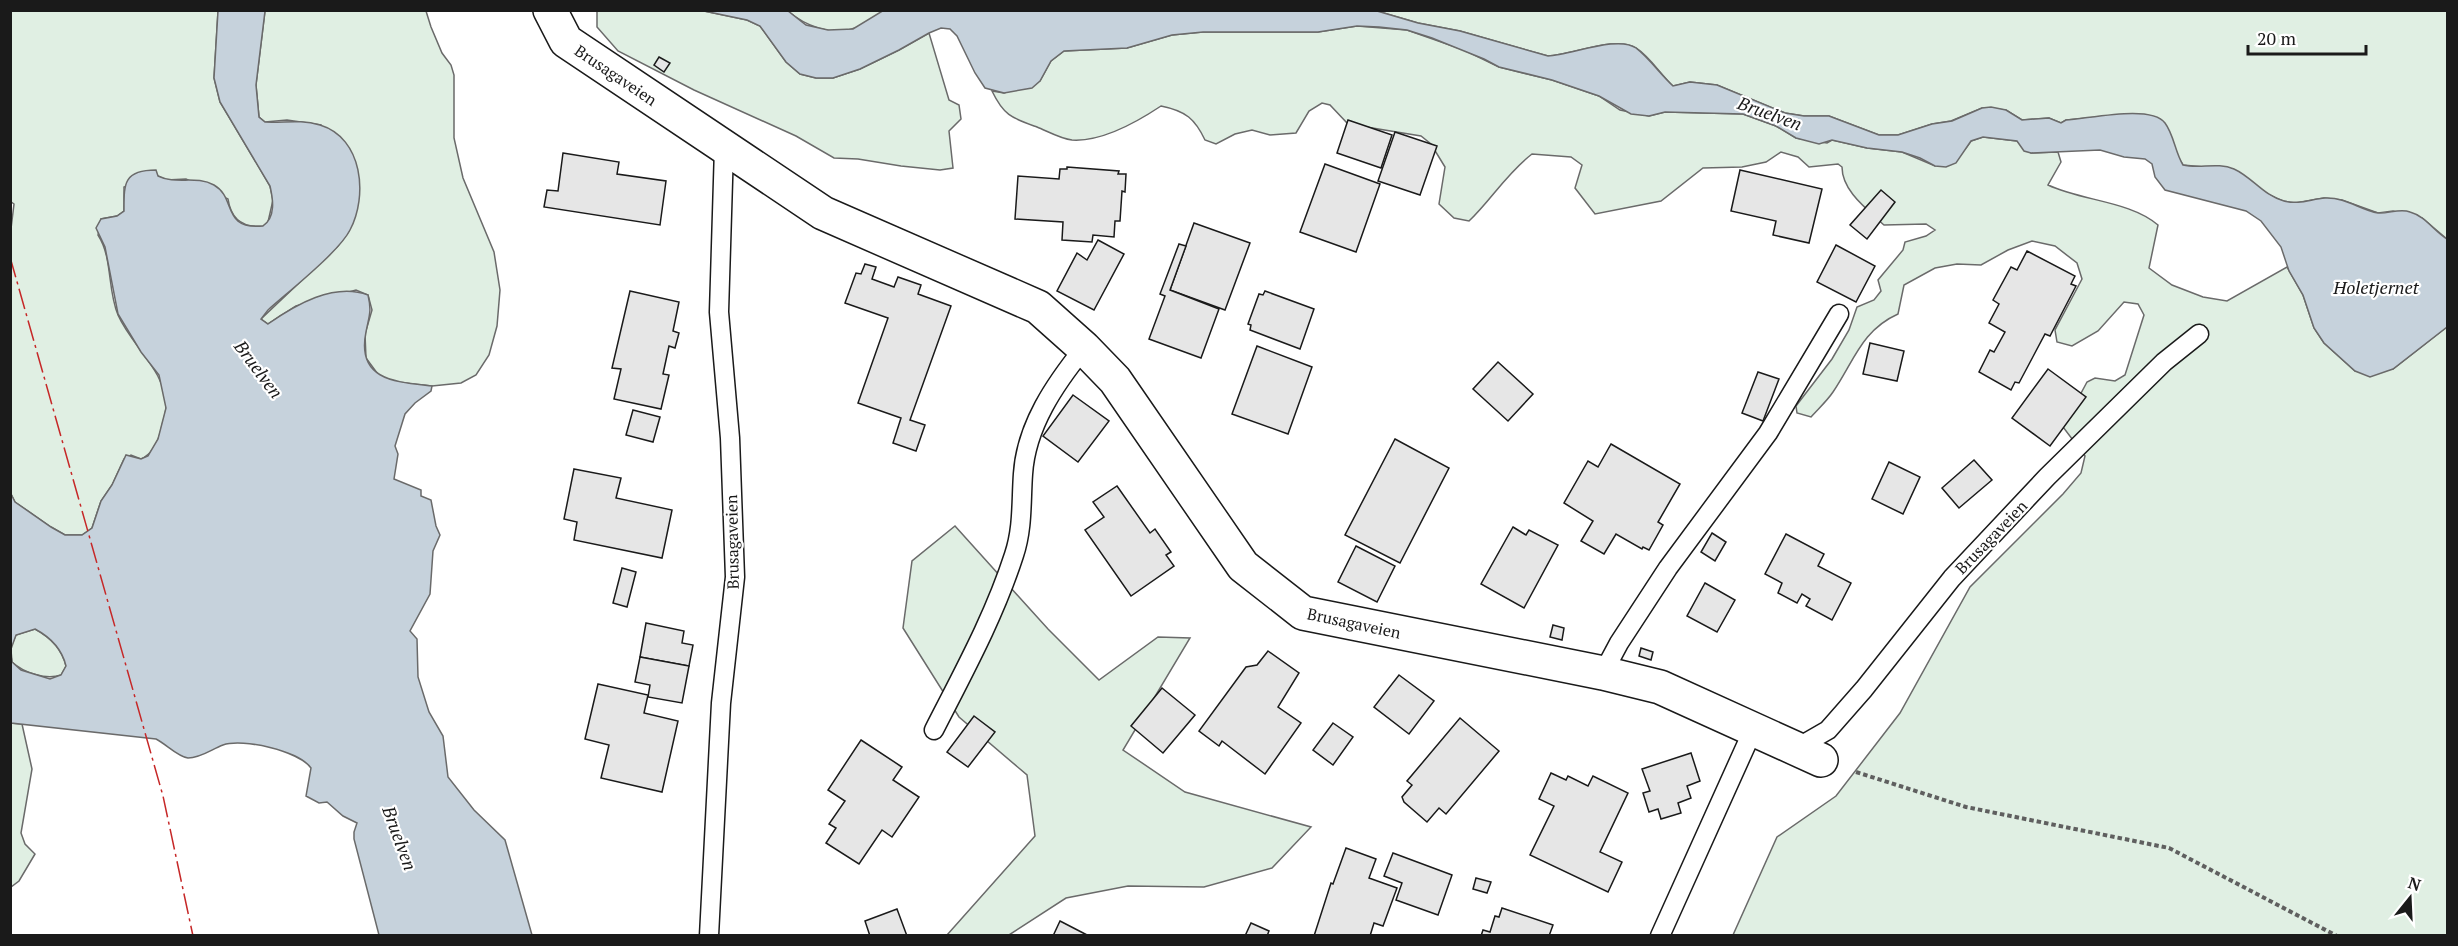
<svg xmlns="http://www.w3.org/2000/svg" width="2458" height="946" viewBox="0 0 2458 946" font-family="'PT Serif',serif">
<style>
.green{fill:#e0efe3;stroke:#6a6a6a;stroke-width:1.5}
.water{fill:#c6d2dc;stroke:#6a6a6a;stroke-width:1.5}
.building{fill:#e6e6e6;stroke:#1a1a1a;stroke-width:1.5}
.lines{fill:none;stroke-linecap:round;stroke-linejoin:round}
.service-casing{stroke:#1a1a1a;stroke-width:21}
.minor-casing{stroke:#1a1a1a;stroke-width:36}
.path{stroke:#5f5f5f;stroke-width:4;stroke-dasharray:4.5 3;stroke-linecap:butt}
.service{stroke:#fff;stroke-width:18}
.minor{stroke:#fff;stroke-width:33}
.power{stroke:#c62828;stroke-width:1.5;stroke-dasharray:21 4.5 3 4.5;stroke-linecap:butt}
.labels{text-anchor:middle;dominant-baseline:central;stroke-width:4.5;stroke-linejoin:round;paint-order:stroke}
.street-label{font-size:16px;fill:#1a1a1a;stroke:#fff}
.water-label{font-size:18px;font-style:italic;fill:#1a1a1a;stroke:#fff}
</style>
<rect width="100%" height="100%" fill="#fff"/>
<g class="green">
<path d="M 11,11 L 218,11 L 214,78 L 220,102 L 270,186 L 273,200 L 268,222 L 263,226 C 243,228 231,219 228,199 L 186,179 L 166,180 L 158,176 L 124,187 L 124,211 L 117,216 L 101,219 L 98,235 C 113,258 107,289 118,315 C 132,347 166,370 166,407 C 166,414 162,423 161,430 C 158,442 153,454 141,459 L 131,455 L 124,459 L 112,485 L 101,501 L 92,528 L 82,535 L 65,535 L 51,527 L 15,502 L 11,494 L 10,237 L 14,204 L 10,201 Z"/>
<path d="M 265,11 L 426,11 L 431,27 L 442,53 L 451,65 L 454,75 L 454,138 L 463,178 L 494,252 L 500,290 L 497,326 L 489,355 L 476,375 L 461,383 L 432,386 L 398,382 L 380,377 L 366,358 L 365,334 L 372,310 L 368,295 L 356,290 L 296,306 L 268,324 L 261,319 L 338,246 L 349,231 L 321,125 L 287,120 L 265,122 L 259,117 L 256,85 Z"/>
<path d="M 597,11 L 704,11 L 747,20 L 760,26 L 786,62 L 800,74 L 816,78 L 833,78 L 860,69 L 899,50 L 929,33 L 949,100 L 959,105 L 961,119 L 949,131 L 953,168 L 940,170 L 901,166 L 858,159 L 834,158 L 796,136 L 694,90 L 618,51 L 597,27 Z"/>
<path d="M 788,11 L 884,11 C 875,16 865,24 855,28 C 832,37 804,25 788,11 Z"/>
<path d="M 1377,11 L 2447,11 L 2447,239 L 2422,218 L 2393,211 L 2378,213 L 2342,200 L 2324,198 L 2295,203 L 2283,201 L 2265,193 L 2235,170 L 2183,165 L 2176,154 L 2171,136 L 2131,114 L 2066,120 L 2061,123 L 2049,118 L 2022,120 L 2006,110 L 1982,108 L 1951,121 L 1932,124 L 1898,135 L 1879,135 L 1829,116 L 1804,116 L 1785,113 L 1717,85 L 1690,82 L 1673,86 C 1661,75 1650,57 1636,48 C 1615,35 1573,55 1548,56 L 1460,31 L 1418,23 Z"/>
<path d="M 1357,26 L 1407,30 L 1464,50 L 1499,67 L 1552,80 L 1599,96 L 1620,110 L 1649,116 L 1665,112 L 1743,114 L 1776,126 L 1796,138 L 1827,143 L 1832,140 L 1867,148 L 1902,152 L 1935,166 L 1966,148 L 1971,141 L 1983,137 L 2017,141 L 2031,153 L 2058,152 L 2061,162 L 2048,185 C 2082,201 2130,201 2158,225 L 2149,268 L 2172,285 L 2203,297 L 2227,301 L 2287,267 L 2303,295 L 2314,328 L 2324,343 L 2355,371 L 2393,369 L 2447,327 L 2447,935 L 1733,935 L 1777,837 L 1836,796 L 1900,713 L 1970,587 L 2063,494 L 2081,473 L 2085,456 L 2063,427 L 2087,382 L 2095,378 L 2115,381 L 2125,375 L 2144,315 L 2138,304 L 2124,302 L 2098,331 L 2072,346 L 2057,342 L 2055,330 L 2082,279 L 2077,263 L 2055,246 L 2032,241 L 2008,250 L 1981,265 L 1957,264 L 1935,268 L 1904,285 L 1898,314 C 1862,330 1854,361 1833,392 C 1827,401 1818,409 1811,417 L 1797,413 L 1796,406 L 1832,359 L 1849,330 L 1857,307 L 1874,300 L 1881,291 L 1878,280 L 1903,250 L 1905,242 L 1926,236 L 1935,230 L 1926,224 L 1884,225 C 1867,209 1842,191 1842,167 L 1838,164 L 1809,167 L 1798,157 L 1781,152 L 1766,162 L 1742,167 L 1703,168 L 1661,201 L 1595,214 L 1575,188 L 1582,165 L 1571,157 L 1532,154 C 1507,173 1491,200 1469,221 L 1454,218 L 1439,204 L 1445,167 L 1431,144 L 1421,136 L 1348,124 L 1330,105 L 1322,103 L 1309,111 L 1296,133 L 1270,135 L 1252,130 L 1235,134 L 1216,144 L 1205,140 C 1195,119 1186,111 1161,106 C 1137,122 1102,142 1072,140 C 1061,139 1047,131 1037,127 C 1012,118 1004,116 992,91 L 1004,93 L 1040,81 L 1051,61 L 1064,51 L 1127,48 L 1172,35 L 1203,32 L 1318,32 Z"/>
<path d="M 955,526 L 1048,629 L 1099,680 L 1158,637 L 1190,638 L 1123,750 L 1185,792 L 1311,827 L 1272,868 L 1204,887 L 1128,886 L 1066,898 L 1009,935 L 947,935 L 1035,836 L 1027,775 L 959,717 L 903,628 L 912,561 Z"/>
<path d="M 35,629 C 50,637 62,649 66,666 L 61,675 C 46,680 24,673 12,662 L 10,649 L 16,635 Z"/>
<path d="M 10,723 L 22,724 L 32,769 L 21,833 L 25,844 L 35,854 L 19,881 L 11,887 Z"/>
</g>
<g class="water">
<path d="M 884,10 L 1377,11 L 1418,23 L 1460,31 L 1548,56 C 1571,55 1618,35 1636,48 C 1650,59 1660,74 1673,86 L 1690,82 L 1717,85 L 1785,113 L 1804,116 L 1829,116 L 1879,135 L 1898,135 L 1932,124 L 1952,121 L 1982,108 L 1991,107 L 2006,110 L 2022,120 L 2049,118 L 2061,123 L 2066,120 C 2088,119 2151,104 2165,123 C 2174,135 2175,152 2183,165 C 2200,169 2217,162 2234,169 C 2252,177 2264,196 2284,201 C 2299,205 2311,199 2325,198 C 2346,197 2360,210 2378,213 C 2388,214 2400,208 2410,212 C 2425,216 2434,231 2447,239 L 2447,327 L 2393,369 L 2370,377 L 2355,371 L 2324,343 L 2314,328 L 2303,295 L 2289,271 L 2281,247 L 2261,221 L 2246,211 L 2165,190 L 2155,177 L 2152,164 L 2145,159 L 2124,157 L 2100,150 L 2031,153 L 2024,151 L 2017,141 L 1983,137 L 1971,141 L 1956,163 L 1946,167 L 1935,166 L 1920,158 L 1902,152 L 1867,148 L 1832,140 L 1819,144 L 1796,138 L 1776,126 L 1743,114 L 1665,112 L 1649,116 L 1631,114 L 1599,96 L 1552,80 L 1499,67 L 1484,59 L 1432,38 L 1407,30 L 1379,27 L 1357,26 L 1318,32 L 1203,32 L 1172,35 L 1127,48 L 1064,51 L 1051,61 L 1040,81 L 1032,88 L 1004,93 L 985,88 L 975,73 L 957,36 L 950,29 L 941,28 L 929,33 L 899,50 L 860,69 L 833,78 L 816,78 L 800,74 L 786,62 L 760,26 L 747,20 L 704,11 L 788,11 L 806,25 L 828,30 L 853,29 Z"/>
<path d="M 218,11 L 265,11 L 256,85 L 259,117 L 265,122 C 285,123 299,119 320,125 C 363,138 368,196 350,230 C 339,252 288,292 268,310 L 261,319 L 268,324 C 295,305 334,282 368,295 C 372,312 369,316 366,332 C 356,381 397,382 432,386 L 431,391 L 415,403 L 405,414 L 395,446 L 398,454 L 394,479 L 421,490 L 421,496 L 431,500 L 436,526 L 440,535 L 433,551 L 430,594 L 410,631 L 417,639 L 418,677 L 429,712 L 443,736 L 448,777 L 474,810 L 505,840 L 532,935 L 379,935 L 354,839 L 354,832 L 357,823 L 343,816 L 327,802 L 319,803 L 306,796 L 311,768 C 299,751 243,738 223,745 C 212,749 201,758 188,758 C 178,757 166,744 156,739 L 11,723 L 11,650 L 12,662 L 21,670 L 50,679 L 61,675 L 66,666 C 62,649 50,637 35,629 L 16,635 L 11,649 L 11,494 L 15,502 L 51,527 L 65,535 L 82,535 L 92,528 L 101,501 L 112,485 L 126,455 L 141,459 L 148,456 L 158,439 L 166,408 L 159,375 L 141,352 L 118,314 L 105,247 L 96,228 L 101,219 L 117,216 L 124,211 C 124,184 123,170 156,170 L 158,176 C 176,185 196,175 214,185 C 237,198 221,230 263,226 C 276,217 273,199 270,186 L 220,102 L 214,78 Z"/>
</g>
<g class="building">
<path d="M 659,57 L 670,63 L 664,72 L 654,65 Z"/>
<path d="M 1348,120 L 1392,135 L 1381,168 L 1337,153 Z"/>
<path d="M 1395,132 L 1437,146 L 1420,195 L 1378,181 Z"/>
<path d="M 563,153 L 619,162 L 617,174 L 666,181 L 660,225 L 544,207 L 547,190 L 558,191 Z"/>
<path d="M 1325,164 L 1380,184 L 1356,252 L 1300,232 Z"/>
<path d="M 1067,167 L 1119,171 L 1118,174 L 1126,174 L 1125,192 L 1122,191 L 1120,221 L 1115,221 L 1114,237 L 1093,235 L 1092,242 L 1062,240 L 1063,222 L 1015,219 L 1018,176 L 1059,179 L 1060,169 L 1067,169 Z"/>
<path d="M 1740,170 L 1822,189 L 1809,243 L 1773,235 L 1776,221 L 1731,211 Z"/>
<path d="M 1881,190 L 1895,202 L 1867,239 L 1850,225 Z"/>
<path d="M 1194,223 L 1250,243 L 1225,310 L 1170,290 Z"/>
<path d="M 1098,240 L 1124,254 L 1094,310 L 1057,291 L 1077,253 L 1087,260 Z"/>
<path d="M 1179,244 L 1186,246 L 1170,290 L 1219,309 L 1201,358 L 1149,339 L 1165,296 L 1160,294 Z"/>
<path d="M 1836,245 L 1875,266 L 1856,302 L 1817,282 Z"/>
<path d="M 2027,251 L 2075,276 L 2071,284 L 2076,286 L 2050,336 L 2045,334 L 2019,383 L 2015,382 L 2011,390 L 1979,372 L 1990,350 L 1994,352 L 2005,332 L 1989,323 L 1999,304 L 1993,300 L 2011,267 L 2017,270 Z"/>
<path d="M 865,264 L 876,267 L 872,279 L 894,287 L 898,277 L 921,285 L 918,294 L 951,306 L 910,420 L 925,425 L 916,451 L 893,443 L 901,418 L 858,403 L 888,318 L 845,303 L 856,273 L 861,274 Z"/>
<path d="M 630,291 L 679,302 L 673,331 L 679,333 L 675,348 L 669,346 L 663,374 L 669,375 L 661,409 L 614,399 L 621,369 L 612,368 Z"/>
<path d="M 1265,291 L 1314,309 L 1300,349 L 1250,330 L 1251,325 L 1248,324 L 1259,294 L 1263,295 Z"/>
<path d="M 1870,343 L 1904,351 L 1897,381 L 1863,374 Z"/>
<path d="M 1257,346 L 1312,367 L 1288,434 L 1232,414 Z"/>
<path d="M 1498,362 L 1533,394 L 1508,421 L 1473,389 Z"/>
<path d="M 2048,369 L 2086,397 L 2050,446 L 2012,418 Z"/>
<path d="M 1758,372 L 1779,379 L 1763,421 L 1742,413 Z"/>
<path d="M 1073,395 L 1109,421 L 1078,462 L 1043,436 Z"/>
<path d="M 633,410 L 660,417 L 653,442 L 626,435 Z"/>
<path d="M 1395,439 L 1449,468 L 1400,563 L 1345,535 Z"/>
<path d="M 1611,444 L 1680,484 L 1658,522 L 1663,525 L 1649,550 L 1643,547 L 1642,549 L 1616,534 L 1604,554 L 1581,541 L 1593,521 L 1564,503 L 1588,461 L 1598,467 Z"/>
<path d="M 1974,460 L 1992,480 L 1959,508 L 1942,488 Z"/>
<path d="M 1889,462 L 1920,477 L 1903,514 L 1872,499 Z"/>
<path d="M 574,469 L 621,478 L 616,498 L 672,510 L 662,558 L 574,540 L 577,522 L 564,519 Z"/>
<path d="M 1117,486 L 1150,533 L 1155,529 L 1171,552 L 1166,555 L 1174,566 L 1131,596 L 1085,530 L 1104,517 L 1093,502 Z"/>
<path d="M 1513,527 L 1526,535 L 1529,530 L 1558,545 L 1524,608 L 1481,584 Z"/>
<path d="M 1712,533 L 1726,542 L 1715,561 L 1701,552 Z"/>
<path d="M 1786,534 L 1824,554 L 1818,566 L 1851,583 L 1832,620 L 1806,606 L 1810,599 L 1802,594 L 1797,603 L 1778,593 L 1782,583 L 1765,574 Z"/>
<path d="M 1356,546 L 1395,566 L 1377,602 L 1338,582 Z"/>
<path d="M 622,568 L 636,572 L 627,607 L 613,603 Z"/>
<path d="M 1705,583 L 1735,600 L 1717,632 L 1687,616 Z"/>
<path d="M 646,623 L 684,631 L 682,643 L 693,645 L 689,666 L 640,657 Z"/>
<path d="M 1553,625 L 1564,628 L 1562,640 L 1550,637 Z"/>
<path d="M 1641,648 L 1653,652 L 1651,660 L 1639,656 Z"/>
<path d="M 1268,651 L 1299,673 L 1278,707 L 1301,723 L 1265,774 L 1222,741 L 1219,746 L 1199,731 L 1246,667 L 1257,665 Z"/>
<path d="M 640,657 L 689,666 L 682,703 L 648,697 L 650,685 L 635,682 Z"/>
<path d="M 1399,675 L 1434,701 L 1409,734 L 1374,707 Z"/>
<path d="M 598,684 L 648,695 L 644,713 L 678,721 L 662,792 L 601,778 L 609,745 L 585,739 Z"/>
<path d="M 1162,688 L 1195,715 L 1163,753 L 1131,726 Z"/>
<path d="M 974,716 L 995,732 L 968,767 L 947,752 Z"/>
<path d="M 1460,718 L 1499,751 L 1446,814 L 1439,808 L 1427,822 L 1404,802 L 1402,797 L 1412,785 L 1407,781 Z"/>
<path d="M 1333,723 L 1353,737 L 1333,765 L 1313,750 Z"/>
<path d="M 861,740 L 902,767 L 893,780 L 919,797 L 892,837 L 882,830 L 859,864 L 826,843 L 836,828 L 829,824 L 845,801 L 828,790 Z"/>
<path d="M 1691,753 L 1700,781 L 1687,786 L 1691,798 L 1678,803 L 1681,813 L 1661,819 L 1658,809 L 1649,812 L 1643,793 L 1650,791 L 1642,769 Z"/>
<path d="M 1551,773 L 1566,780 L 1568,776 L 1588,786 L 1593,776 L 1628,793 L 1600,852 L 1622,862 L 1608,892 L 1530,855 L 1554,806 L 1539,799 Z"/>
<path d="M 1346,848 L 1376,859 L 1369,878 L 1397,888 L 1383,926 L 1374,923 L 1370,936 L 1314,936 L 1331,883 L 1333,884 Z"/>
<path d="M 1393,853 L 1452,875 L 1438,915 L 1396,900 L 1402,883 L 1384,876 Z"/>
<path d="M 1476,878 L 1491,882 L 1487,893 L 1473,889 Z"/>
<path d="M 1502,908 L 1553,925 L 1549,936 L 1481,936 L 1483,930 L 1490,932 L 1495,916 L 1499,917 Z"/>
<path d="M 897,909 L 907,936 L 870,936 L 865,921 Z"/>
<path d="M 1060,921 L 1089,936 L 1053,936 Z"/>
<path d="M 1251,923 L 1269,931 L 1267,936 L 1245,936 Z"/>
</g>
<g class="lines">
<g class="service-casing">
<g id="service">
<path d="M 1603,673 L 1619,643 L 1668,568 L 1768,433 L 1839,314"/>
<path d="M 934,730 C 963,673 994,617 1014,555 C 1023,528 1021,502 1023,474 C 1026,426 1055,384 1084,348"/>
<path d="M 1795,749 L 1828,730 L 1864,689 L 1952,578 L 2047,477 L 2164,362 L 2199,334"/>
<path d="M 709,936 L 721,703 L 735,577 L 730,438 L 719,312 L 724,148"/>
<path d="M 1660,936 L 1753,730"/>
</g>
</g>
<g class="minor-casing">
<path id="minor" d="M 550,10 L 566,41 L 823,213 L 1038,307 L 1084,348 L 1115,380 L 1243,566 L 1303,613 L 1603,673 L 1660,687 L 1821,760"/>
</g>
<path class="path" d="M 1856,772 L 1966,807 L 2169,848 L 2337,936"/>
<use href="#service" class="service"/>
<use href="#minor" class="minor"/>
<path class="power" d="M 10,257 L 163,796 L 193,936"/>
</g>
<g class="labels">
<g class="street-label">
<text transform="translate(616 75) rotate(34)">Brusagaveien</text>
<text transform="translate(1991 537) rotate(-46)">Brusagaveien</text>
<text transform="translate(732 542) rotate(-91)">Brusagaveien</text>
<text transform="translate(1354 623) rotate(12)">Brusagaveien</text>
</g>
<g class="water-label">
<text transform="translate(1770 113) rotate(20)">Bruelven</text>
<text x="2376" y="287">Holetjernet</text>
<text transform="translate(259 369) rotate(53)">Bruelven</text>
<text transform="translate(400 838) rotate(70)">Bruelven</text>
</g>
</g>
<rect width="2458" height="946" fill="none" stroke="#1a1a1a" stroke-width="24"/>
<g transform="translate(2410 898) rotate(18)" stroke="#ffffff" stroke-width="4.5" paint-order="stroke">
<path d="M0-4.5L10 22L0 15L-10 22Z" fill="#1a1a1a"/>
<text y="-9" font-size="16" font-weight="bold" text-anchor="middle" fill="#1a1a1a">N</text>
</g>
<path d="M2248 45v9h118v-9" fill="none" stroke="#1a1a1a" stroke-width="3"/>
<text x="2257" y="45" font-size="18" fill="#1a1a1a" stroke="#ffffff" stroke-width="4.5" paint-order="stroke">20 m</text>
</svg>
